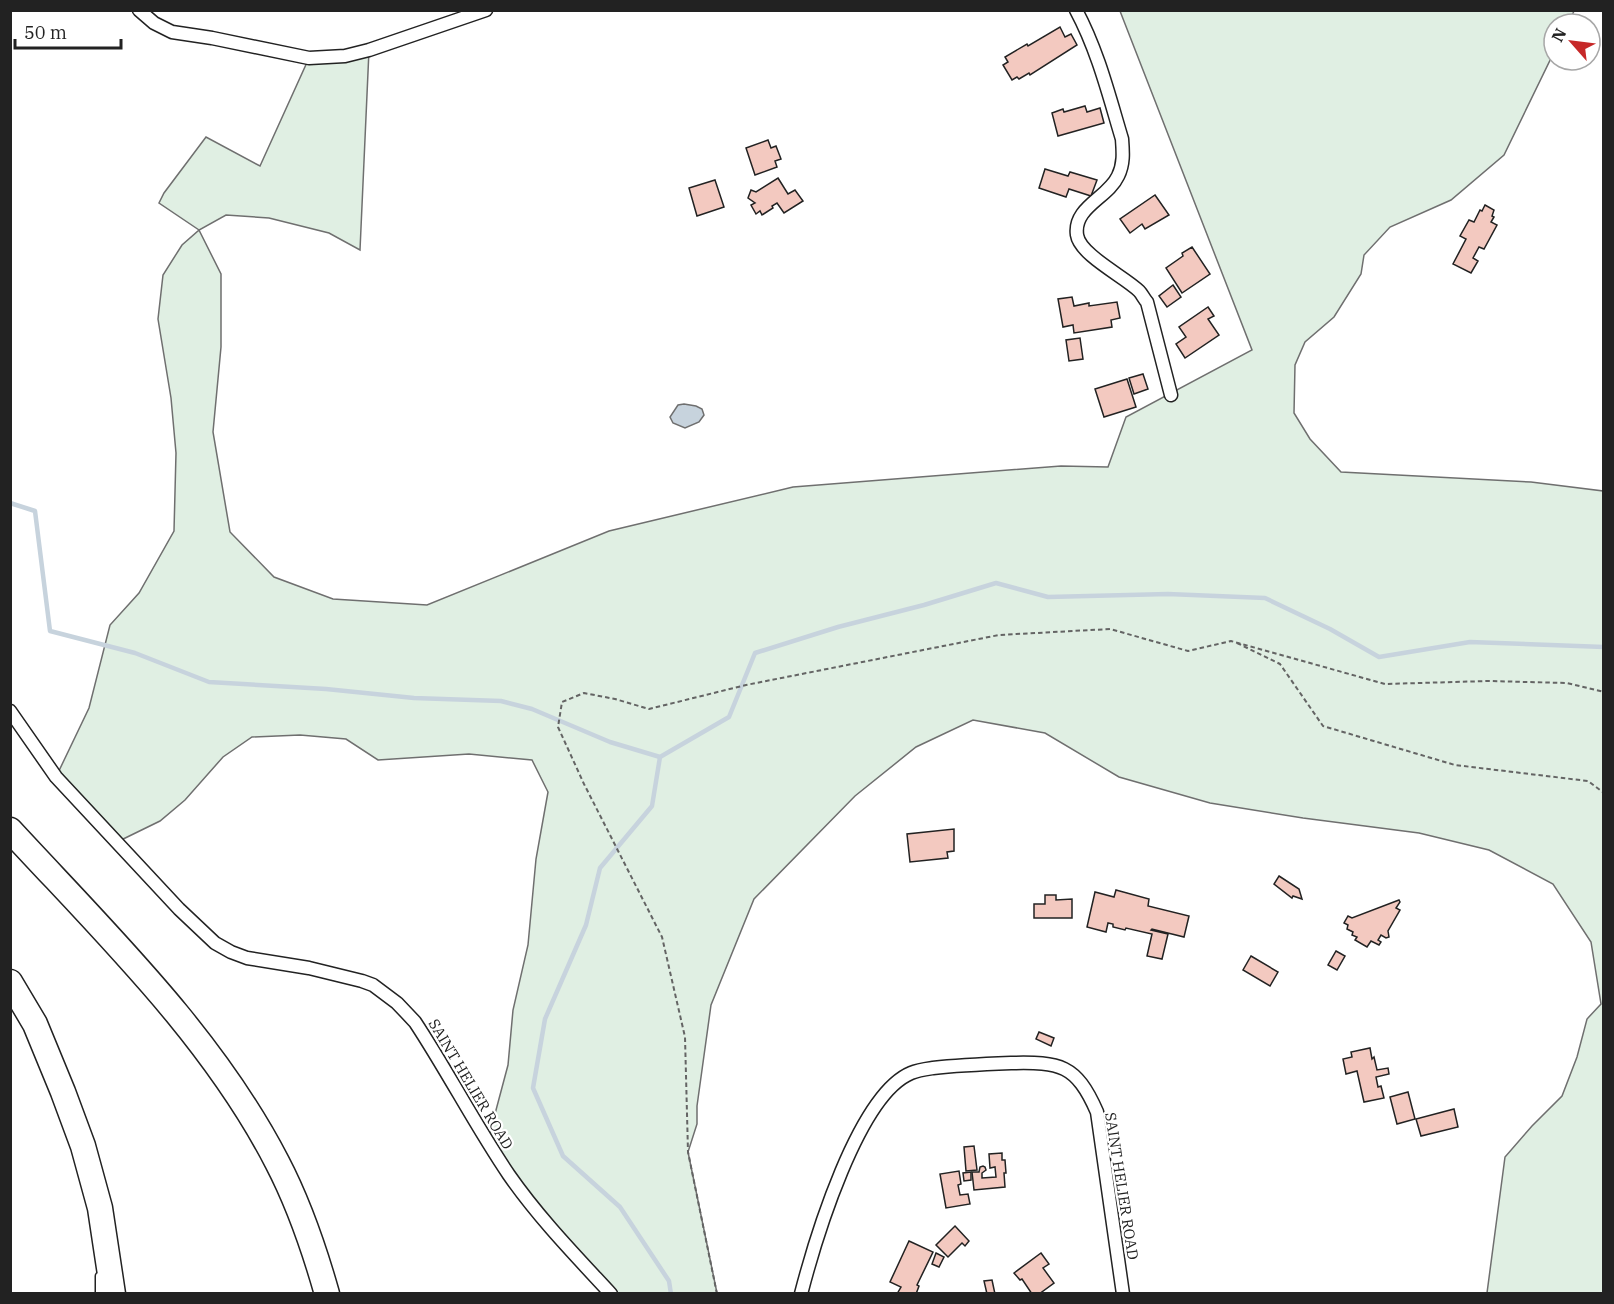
<svg xmlns="http://www.w3.org/2000/svg" width="1614" height="1304" viewBox="0 0 1614 1304" font-family="'IBM Plex Serif',serif">
<style>
.green{fill:#e0efe3;stroke:#6f6f6f;stroke-width:1.5}
.water{fill:#c7d3dd;stroke:#6f6f6f;stroke-width:1.5}
.lines{fill:none;stroke-linecap:round;stroke-linejoin:round}
.stream{stroke:#c7d3dd;stroke-width:4.5}
.building{fill:#f3c9c0;stroke:#222;stroke-width:1.5}
.lane-casing{stroke:#222;stroke-width:9}
.street-casing{stroke:#222;stroke-width:15}
.highway-casing{stroke:#222;stroke-width:27}
.path{stroke:#646464;stroke-width:2;stroke-dasharray:4.5 3;stroke-linecap:butt}
.lane{stroke:#fff;stroke-width:6}
.street{stroke:#fff;stroke-width:12}
.highway{stroke:#fff;stroke-width:24}
.labels{text-anchor:middle;dominant-baseline:central;stroke-width:4.5;stroke-linejoin:round;paint-order:stroke}
.street-label{font-size:15px;fill:#222;stroke:#fff}
</style>
<rect width="100%" height="100%" fill="#fff"/>
<path class="green" d="M 1120,11 L 1574,11 L 1568,24 L 1554,24 L 1554,52 L 1504,155 L 1451,200 L 1390,227 L 1364,255 L 1361,274 L 1334,317 L 1305,342 L 1295,365 L 1294,413 L 1310,439 L 1341,472 L 1531,482 L 1603,491 L 1603,1293 L 1487,1293 L 1505,1157 L 1532,1126 L 1562,1096 L 1577,1057 L 1587,1019 L 1601,1004 L 1591,942 L 1553,884 L 1489,850 L 1419,833 L 1303,818 L 1210,803 L 1119,777 L 1045,733 L 973,720 L 916,747 L 855,796 L 754,899 L 711,1005 L 697,1106 L 697,1124 L 688,1152 L 717,1293 L 611,1294 L 576,1256 L 488,1140 L 508,1065 L 513,1010 L 528,945 L 536,859 L 548,792 L 532,760 L 469,754 L 378,760 L 346,739 L 300,735 L 252,737 L 223,757 L 185,800 L 160,821 L 115,843 L 56,777 L 89,708 L 110,625 L 139,593 L 174,531 L 176,453 L 171,398 L 158,319 L 163,275 L 182,245 L 199,230 L 159,203 L 164,193 L 206,137 L 260,166 L 309,58 L 369,50 L 360,250 L 329,233 L 269,218 L 226,215 L 199,230 L 221,274 L 221,347 L 213,432 L 230,532 L 274,577 L 333,599 L 427,605 L 609,531 L 793,487 L 1061,466 L 1108,467 L 1126,417 L 1252,350 Z"/>
<path class="water" d="M 684,404 L 696,406 L 702,409 L 704,415 L 699,422 L 685,428 L 673,423 L 670,417 L 678,405 Z"/>
<g class="lines">
<g class="stream">
<path d="M 10,503 L 35,511 L 50,631 L 135,653 L 209,682 L 326,689 L 414,698 L 501,701 L 532,709 L 610,742 L 660,757 L 729,717 L 755,653 L 838,627 L 924,605 L 996,583 L 1048,597 L 1168,594 L 1265,598 L 1330,629 L 1379,657 L 1470,642 L 1604,647"/>
<path d="M 660,757 L 652,806 L 600,868 L 586,925 L 545,1019 L 533,1088 L 563,1156 L 620,1207 L 669,1281 L 671,1294"/>
</g>
</g>
<g class="building">
<path d="M 1060,27 L 1065,37 L 1071,34 L 1077,45 L 1030,75 L 1029,73 L 1019,79 L 1017,77 L 1012,80 L 1003,65 L 1008,62 L 1005,57 L 1027,44 L 1028,46 Z"/>
<path d="M 1085,106 L 1087,112 L 1100,108 L 1104,123 L 1058,136 L 1052,113 L 1063,109 L 1064,112 Z"/>
<path d="M 768,140 L 771,148 L 776,146 L 781,159 L 775,161 L 777,167 L 755,175 L 746,148 Z"/>
<path d="M 1045,169 L 1068,176 L 1070,172 L 1097,180 L 1091,196 L 1069,189 L 1066,197 L 1039,188 Z"/>
<path d="M 778,178 L 788,194 L 795,190 L 803,201 L 784,213 L 777,203 L 772,206 L 773,208 L 762,215 L 760,211 L 756,214 L 751,205 L 755,203 L 748,198 L 751,190 L 756,192 Z"/>
<path d="M 715,180 L 724,207 L 697,216 L 689,188 Z"/>
<path d="M 1155,195 L 1169,215 L 1145,229 L 1142,224 L 1130,233 L 1120,219 Z"/>
<path d="M 1485,205 L 1494,210 L 1492,216 L 1494,217 L 1491,222 L 1497,225 L 1484,249 L 1479,247 L 1473,258 L 1478,261 L 1471,273 L 1453,264 L 1466,239 L 1460,236 L 1469,220 L 1474,222 L 1480,210 L 1482,211 Z"/>
<path d="M 1192,247 L 1210,274 L 1182,293 L 1166,268 L 1183,256 L 1182,253 Z"/>
<path d="M 1173,285 L 1181,297 L 1167,307 L 1159,296 Z"/>
<path d="M 1072,297 L 1074,306 L 1089,303 L 1089,306 L 1117,302 L 1120,318 L 1111,320 L 1112,327 L 1074,333 L 1073,325 L 1063,327 L 1058,299 Z"/>
<path d="M 1208,307 L 1214,316 L 1208,319 L 1219,335 L 1185,358 L 1176,344 L 1186,337 L 1179,327 Z"/>
<path d="M 1080,338 L 1083,359 L 1069,361 L 1066,340 Z"/>
<path d="M 1143,374 L 1148,389 L 1134,394 L 1129,378 Z"/>
<path d="M 1127,379 L 1136,407 L 1104,417 L 1095,389 Z"/>
<path d="M 954,829 L 954,851 L 947,852 L 948,858 L 910,862 L 907,834 Z"/>
<path d="M 1279,876 L 1299,889 L 1302,899 L 1293,896 L 1292,898 L 1274,884 Z"/>
<path d="M 1116,890 L 1149,899 L 1148,906 L 1189,916 L 1184,937 L 1152,929 L 1151,930 L 1168,934 L 1162,959 L 1147,956 L 1152,934 L 1126,928 L 1125,930 L 1113,927 L 1113,924 L 1108,923 L 1106,932 L 1087,927 L 1095,892 L 1114,897 Z"/>
<path d="M 1045,895 L 1056,895 L 1056,900 L 1072,899 L 1072,918 L 1034,918 L 1034,904 L 1045,904 Z"/>
<path d="M 1399,900 L 1400,902 L 1396,908 L 1400,910 L 1388,931 L 1389,937 L 1386,938 L 1381,935 L 1378,940 L 1381,942 L 1379,945 L 1371,941 L 1367,947 L 1355,940 L 1357,937 L 1352,935 L 1353,932 L 1347,929 L 1348,925 L 1344,923 L 1348,916 L 1352,918 Z"/>
<path d="M 1336,951 L 1345,956 L 1337,970 L 1328,965 Z"/>
<path d="M 1251,956 L 1278,972 L 1270,986 L 1243,970 Z"/>
<path d="M 1039,1032 L 1054,1038 L 1051,1046 L 1036,1039 Z"/>
<path d="M 1370,1048 L 1372,1059 L 1374,1057 L 1377,1070 L 1388,1068 L 1389,1074 L 1376,1077 L 1378,1087 L 1381,1086 L 1384,1098 L 1364,1102 L 1357,1071 L 1346,1074 L 1343,1059 L 1352,1057 L 1351,1052 Z"/>
<path d="M 1408,1092 L 1415,1119 L 1397,1124 L 1390,1097 Z"/>
<path d="M 1454,1109 L 1458,1127 L 1421,1136 L 1416,1119 Z"/>
<path d="M 974,1146 L 977,1170 L 966,1171 L 964,1147 Z"/>
<path d="M 1002,1153 L 1002,1160 L 1005,1160 L 1006,1173 L 1004,1173 L 1005,1187 L 974,1190 L 972,1172 L 979,1172 L 980,1167 L 983,1166 L 985,1167 L 986,1170 L 982,1173 L 982,1178 L 996,1177 L 995,1167 L 990,1168 L 989,1154 Z"/>
<path d="M 959,1171 L 961,1184 L 958,1185 L 960,1195 L 968,1194 L 970,1204 L 946,1208 L 940,1174 Z"/>
<path d="M 971,1172 L 971,1180 L 964,1181 L 963,1173 Z"/>
<path d="M 955,1226 L 969,1241 L 965,1246 L 962,1243 L 948,1257 L 936,1245 Z"/>
<path d="M 909,1241 L 933,1252 L 917,1285 L 919,1286 L 916,1294 L 897,1294 L 901,1287 L 890,1282 Z"/>
<path d="M 936,1253 L 944,1257 L 939,1267 L 932,1264 Z"/>
<path d="M 1041,1253 L 1049,1264 L 1043,1268 L 1054,1283 L 1039,1294 L 1032,1294 L 1022,1279 L 1020,1280 L 1014,1273 Z"/>
<path d="M 992,1280 L 995,1294 L 987,1294 L 984,1281 Z"/>
</g>
<g class="lines">
<g class="lane-casing">
<path id="lane" d="M 99,1294 L 99,1276"/>
</g>
<g class="street-casing">
<g id="street">
<path d="M 139,10 L 154,23 L 172,32 L 212,38 L 309,58 L 345,56 L 369,50 L 486,10"/>
<path d="M 1076,10 C 1098,51 1109,96 1122,139 C 1123,152 1124,164 1118,176 C 1108,198 1073,207 1077,235 C 1080,255 1125,277 1139,291 C 1142,294 1144,299 1147,302 L 1171,395"/>
<path d="M 10,711 L 56,777 L 179,909 L 215,943 L 231,952 L 247,958 L 309,968 L 362,981 L 373,985 L 397,1003 L 415,1022 C 448,1072 475,1125 509,1175 C 539,1218 575,1255 611,1294"/>
<path d="M 801,1294 C 815,1240 858,1095 911,1073 C 918,1070 926,1069 933,1068 C 959,1065 985,1064 1011,1063 C 1060,1062 1076,1064 1097,1112 L 1123,1294"/>
</g>
</g>
<g class="highway-casing">
<g id="highway">
<path d="M 10,830 C 105,933 212,1036 277,1162 C 299,1204 314,1248 327,1294"/>
<path d="M 10,982 L 35,1024 L 63,1092 L 83,1146 L 100,1208 L 113,1294"/>
</g>
</g>
<g class="path">
<path d="M 1237,643 L 1280,664 L 1323,726 L 1455,765 L 1588,781 L 1604,793"/>
<path d="M 717,1294 L 688,1152 L 685,1037 L 662,937 L 584,784 L 558,727 L 562,702 L 584,693 L 615,699 L 649,709 L 746,685 L 999,635 L 1110,629 L 1188,651 L 1231,641 L 1385,684 L 1488,681 L 1567,683 L 1604,692"/>
</g>
<use href="#lane" class="lane"/>
<use href="#street" class="street"/>
<use href="#highway" class="highway"/>
</g>
<g class="labels">
<g class="street-label">
<text transform="translate(471 1084) rotate(59)">SAINT HELIER ROAD</text>
<text transform="translate(1122 1186) rotate(81)">SAINT HELIER ROAD</text>
</g>
</g>
<rect width="1614" height="1304" fill="none" stroke="#222222" stroke-width="24"/>
<g transform="translate(1572 42) rotate(298)"><circle r="28" fill="#ffffff" stroke="#a7a7a7" stroke-width="1.5"/>
<path d="M0-4.5L10 22L0 15L-10 22Z" fill="#c62828"/>
<text y="-9" font-size="16" font-weight="bold" text-anchor="middle" fill="#222222">N</text>
</g>
<path d="M15 39v9h106v-9" fill="none" stroke="#222222" stroke-width="3"/>
<text x="24" y="39" font-size="18" fill="#222222" stroke="#ffffff" stroke-width="4.5" paint-order="stroke">50 m</text>
</svg>
